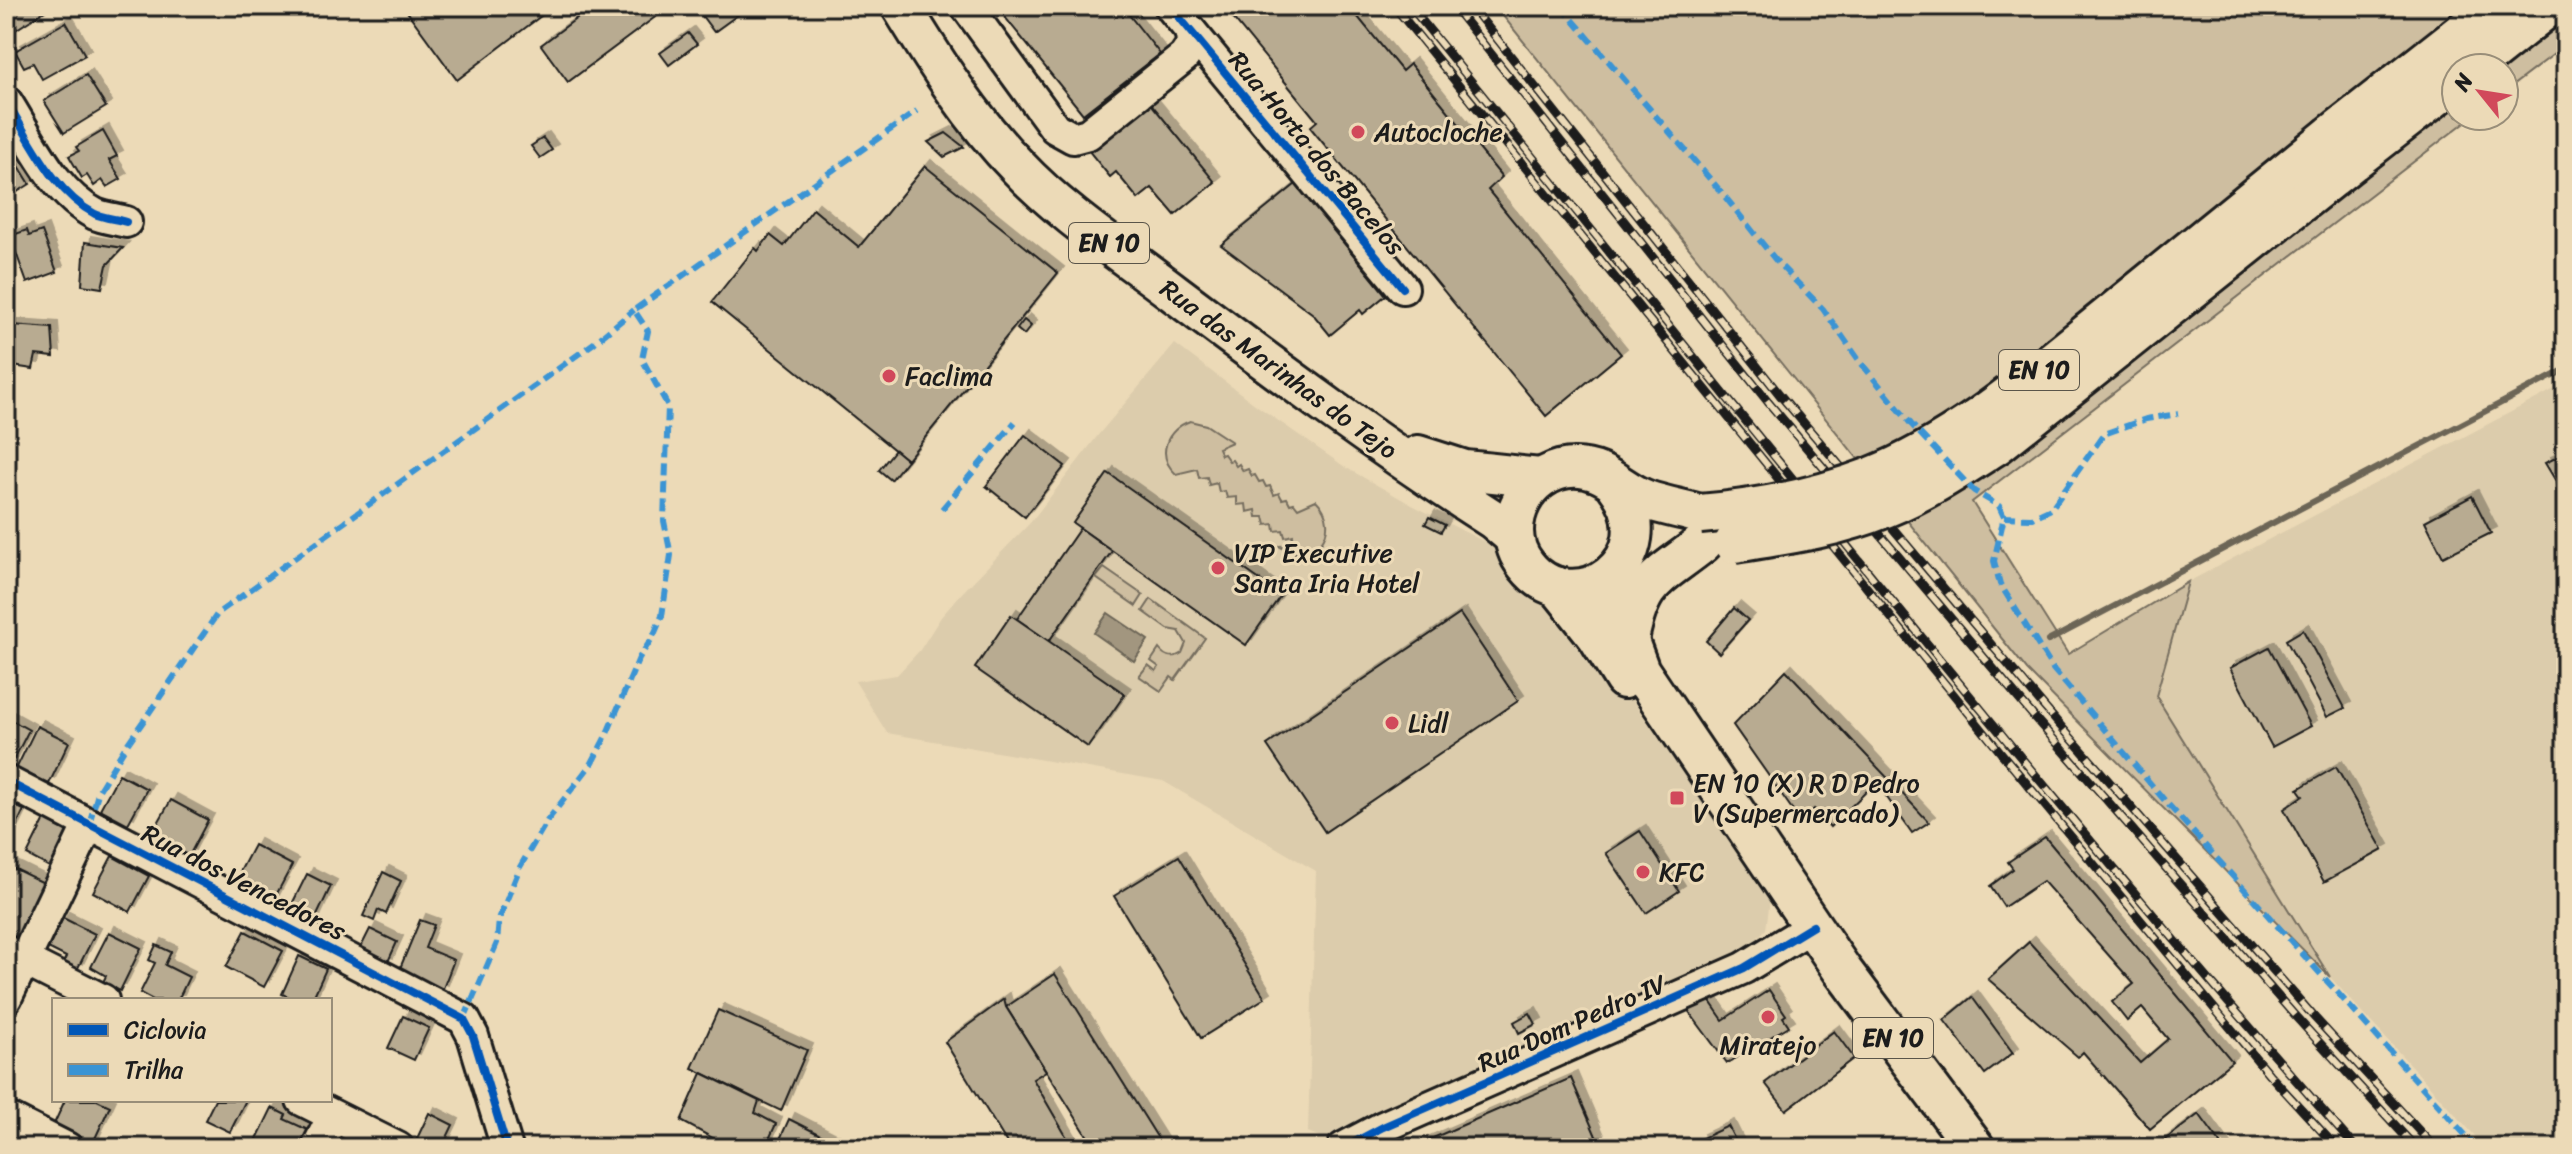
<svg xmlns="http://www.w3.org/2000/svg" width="2572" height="1154" viewBox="0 0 2572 1154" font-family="Sriracha,sans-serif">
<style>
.built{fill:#dcccac}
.green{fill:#cebea0;stroke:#756d5e;stroke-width:2}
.water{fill:#a2967f;stroke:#6c6557;stroke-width:2}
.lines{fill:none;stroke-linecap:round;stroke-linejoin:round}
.stream{stroke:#6c6557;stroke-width:6}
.building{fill:#b8ab91;stroke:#1c1c1c;stroke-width:2;filter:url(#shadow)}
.minor-casing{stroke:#1c1c1c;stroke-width:36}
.major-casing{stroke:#1c1c1c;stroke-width:44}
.minor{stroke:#ecdab7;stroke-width:30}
.major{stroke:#ecdab7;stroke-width:38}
.rail-casing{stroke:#1c1c1c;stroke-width:9}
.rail{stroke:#ecdab7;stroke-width:6;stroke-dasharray:18;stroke-linecap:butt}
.major-bridge-casing{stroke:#1c1c1c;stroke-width:44;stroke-linecap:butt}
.major-bridge{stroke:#ecdab7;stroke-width:38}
.quiet{stroke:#3a94d4;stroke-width:6;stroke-dasharray:12 6;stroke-linecap:butt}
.cycleway-casing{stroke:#ecdab7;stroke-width:13}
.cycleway{stroke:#0057b8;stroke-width:8}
.poi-dot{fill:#d1495b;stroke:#ecdab7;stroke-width:3}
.labels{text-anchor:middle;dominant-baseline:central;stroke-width:6;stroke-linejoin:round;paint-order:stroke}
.shield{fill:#ecdab7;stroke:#5a554a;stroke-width:2}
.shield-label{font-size:24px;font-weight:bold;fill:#1c1c1c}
.poi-label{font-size:26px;fill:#1c1c1c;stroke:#ecdab7;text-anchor:start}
.street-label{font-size:26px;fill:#1c1c1c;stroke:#ecdab7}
</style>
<defs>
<filter id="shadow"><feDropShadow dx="6" dy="-6" stdDeviation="0" flood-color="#0004"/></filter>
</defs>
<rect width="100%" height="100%" fill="#ecdab7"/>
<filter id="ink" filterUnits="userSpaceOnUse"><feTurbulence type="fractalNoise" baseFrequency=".0125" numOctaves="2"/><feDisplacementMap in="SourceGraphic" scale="16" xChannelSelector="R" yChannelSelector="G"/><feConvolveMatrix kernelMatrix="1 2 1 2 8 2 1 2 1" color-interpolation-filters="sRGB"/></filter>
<g filter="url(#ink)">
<g class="built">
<path d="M 1175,344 L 1260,408 L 1345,467 L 1412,505 L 1485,542 L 1531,577 L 1603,658 L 1770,900 L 1766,929 L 1740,956 L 1325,1139 L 1308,1132 L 1316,871 L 1163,781 L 887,733 L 855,681 L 897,675 L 920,650 L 941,617 L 961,594 L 1030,523 L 1099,434 Z"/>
<path d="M 2566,383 L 2566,1148 L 2486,1148 L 2330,977 L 2156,696 L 2188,582 Z"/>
</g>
<g class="green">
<path d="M 1495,6 L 2566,6 L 2566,45 L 2504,92 L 2504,68 L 2456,68 L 2456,116 L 2473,116 L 1972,502 L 2068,654 L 2188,582 L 2156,696 L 2330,977 L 2027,670 Z"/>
<path d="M 1190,421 L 1206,425 L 1232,442 L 1218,448 L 1221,455 L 1224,454 L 1229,461 L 1232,460 L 1236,466 L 1239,464 L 1243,471 L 1248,469 L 1252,476 L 1255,475 L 1259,482 L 1263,481 L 1266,487 L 1270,486 L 1274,495 L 1279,493 L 1282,499 L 1287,498 L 1290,504 L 1294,503 L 1298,508 L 1316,500 C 1345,529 1312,570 1279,546 L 1293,545 L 1293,535 L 1285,537 L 1283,530 L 1275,531 L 1274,524 L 1266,525 L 1264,517 L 1257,517 L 1256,510 L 1247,512 L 1246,504 L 1237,505 L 1237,497 L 1227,498 L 1225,491 L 1219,492 L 1217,483 L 1209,485 L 1207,477 L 1199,478 L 1197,469 L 1176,474 C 1155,455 1167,429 1190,421 Z"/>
<path d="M 1104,568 L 1143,595 L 1136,606 L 1096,578 Z"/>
<path d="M 1151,599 L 1205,638 L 1175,680 L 1171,677 L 1161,691 L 1139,676 L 1148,665 L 1156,671 L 1159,667 L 1151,661 L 1159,649 C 1166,658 1173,659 1182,653 L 1186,643 L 1179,631 L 1168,629 L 1143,611 Z"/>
</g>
<path class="water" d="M 1108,613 L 1148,640 L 1134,661 L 1094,633 Z"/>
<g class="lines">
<path class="stream" d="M 2048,641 L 2566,369"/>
</g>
<g class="building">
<path d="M 6,6 L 51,6 L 51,7 L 6,36 Z"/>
<path d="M 403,6 L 554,6 L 457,80 Z"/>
<path d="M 593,6 L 670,6 L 568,82 L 541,45 Z"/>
<path d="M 707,6 L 750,6 L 714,32 L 699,12 Z"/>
<path d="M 996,6 L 1122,6 L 1160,54 L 1083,114 Z"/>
<path d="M 1223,6 L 1349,6 L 1402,71 L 1410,64 L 1502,177 L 1488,190 L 1621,354 L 1546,416 L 1310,127 L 1317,121 Z"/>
<path d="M 66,22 L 85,55 L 42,79 L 33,63 L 24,67 L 15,51 Z"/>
<path d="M 688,33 L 697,44 L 669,65 L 660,53 Z"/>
<path d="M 86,75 L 106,107 L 64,133 L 44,101 Z"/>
<path d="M 1148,100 L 1215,182 L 1175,215 L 1152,188 L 1138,199 L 1116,172 L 1110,177 L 1088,150 Z"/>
<path d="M 103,131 L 117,156 L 109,160 L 121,179 L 107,187 L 102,180 L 94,186 L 87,175 L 82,178 L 69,156 L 79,151 L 76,147 Z"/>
<path d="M 946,133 L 964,147 L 944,157 L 928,142 Z"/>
<path d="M 543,138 L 552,150 L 540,158 L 531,146 Z"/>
<path d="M 8,148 L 30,184 L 6,199 L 6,149 Z"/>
<path d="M 925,166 L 1058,273 L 907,460 L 712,302 L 755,248 L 758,251 L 770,235 L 784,246 L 813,209 L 859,247 Z"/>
<path d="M 1296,184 L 1386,295 L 1363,314 L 1360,310 L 1330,335 L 1313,314 L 1221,245 Z"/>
<path d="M 27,230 L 29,236 L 42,231 L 57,272 L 27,283 L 10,236 Z"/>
<path d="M 85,242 L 123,248 L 107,265 L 102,288 L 82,285 Z"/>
<path d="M 1024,320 L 1031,326 L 1024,335 L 1017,329 Z"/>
<path d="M 12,325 L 52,328 L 54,357 L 36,355 L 33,369 L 6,365 L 6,330 L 12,331 Z"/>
<path d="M 1025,435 L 1065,466 L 1025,517 L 986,486 Z"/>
<path d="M 895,450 L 907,460 L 891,480 L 879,470 Z"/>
<path d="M 2566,453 L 2566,498 L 2545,463 Z"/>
<path d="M 1108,473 L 1281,595 L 1246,645 L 1073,523 Z"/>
<path d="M 2472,496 L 2491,533 L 2443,557 L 2425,521 Z"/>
<path d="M 1429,517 L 1445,525 L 1441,532 L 1425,524 Z"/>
<path d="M 1080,528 L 1112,551 L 1049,641 L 1017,619 Z"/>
<path d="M 1734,608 L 1748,620 L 1719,653 L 1706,641 Z"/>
<path d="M 1460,614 L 1518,701 L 1325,832 L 1267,745 Z"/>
<path d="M 1011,615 L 1125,694 L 1088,747 L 975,668 Z"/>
<path d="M 2303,630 L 2345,708 L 2327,717 L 2286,640 Z"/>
<path d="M 2269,647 L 2311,726 L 2272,747 L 2230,668 Z"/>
<path d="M 1786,670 L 1929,822 L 1912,833 L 1876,782 L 1830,827 L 1814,809 L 1801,822 L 1733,725 Z"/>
<path d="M 6,717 L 29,730 L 11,765 L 6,762 Z"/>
<path d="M 37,726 L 69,742 L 49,784 L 16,769 Z"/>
<path d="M 2336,767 L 2383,850 L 2324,882 L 2284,809 L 2303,796 L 2298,789 Z"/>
<path d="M 119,774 L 147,789 L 128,824 L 100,809 Z"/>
<path d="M 171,800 L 208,820 L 189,856 L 151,835 Z"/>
<path d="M 6,802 L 24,810 L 8,843 L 6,842 Z"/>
<path d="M 45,819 L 74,835 L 55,870 L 27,855 Z"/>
<path d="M 1640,831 L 1679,891 L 1646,913 L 1606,853 Z"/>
<path d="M 2045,837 L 2232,1061 L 2150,1129 L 2083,1052 L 2078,1057 L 1988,979 L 2029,942 L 2140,1063 L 2168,1039 L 2142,1008 L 2127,1021 L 2112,1002 L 2134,984 L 2043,881 L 2004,907 L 1990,886 L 2013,869 L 2008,862 Z"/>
<path d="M 254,845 L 292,865 L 273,901 L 235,881 Z"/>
<path d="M 112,856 L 149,876 L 130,912 L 93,892 Z"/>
<path d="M 1179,856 L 1265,998 L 1201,1038 L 1114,896 Z"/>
<path d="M 9,866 L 48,885 L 20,940 L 6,933 L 6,872 Z"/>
<path d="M 383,872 L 401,881 L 386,914 L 378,910 L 374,921 L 363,916 Z"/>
<path d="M 307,874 L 331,886 L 314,922 L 289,910 Z"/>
<path d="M 63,918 L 95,934 L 77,970 L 63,963 L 66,957 L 48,948 Z"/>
<path d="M 420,920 L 434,925 L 425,948 L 454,960 L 442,991 L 398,973 Z"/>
<path d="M 370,929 L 397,942 L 387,964 L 359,951 Z"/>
<path d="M 245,931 L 283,951 L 264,987 L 226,967 Z"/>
<path d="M 109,932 L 141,948 L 120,991 L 103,982 L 106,976 L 91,967 Z"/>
<path d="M 156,945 L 171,952 L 165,965 L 189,977 L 178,1000 L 153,1000 L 140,993 L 155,963 L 149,960 Z"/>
<path d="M 299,956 L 326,969 L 312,1000 L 296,1000 L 282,994 Z"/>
<path d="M 1055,974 L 1164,1148 L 1095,1148 L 1006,1007 Z"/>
<path d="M 1769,990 L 1786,1015 L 1783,1017 L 1789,1026 L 1727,1063 L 1687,1009 L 1709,1000 L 1723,1020 Z"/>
<path d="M 1972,997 L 2013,1053 L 1985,1074 L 1944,1020 Z"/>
<path d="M 1004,999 L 1006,1007 L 1046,1071 L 1033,1079 L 1073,1148 L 1010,1148 L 945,1042 Z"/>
<path d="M 718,1010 L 807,1050 L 781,1111 L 692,1068 Z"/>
<path d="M 1530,1013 L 1536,1024 L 1519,1033 L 1514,1022 Z"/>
<path d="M 403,1016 L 429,1028 L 414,1060 L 388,1048 Z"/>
<path d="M 1834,1031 L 1854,1058 L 1786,1110 L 1765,1083 Z"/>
<path d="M 702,1073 L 759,1101 L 755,1113 L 776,1124 L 765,1148 L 745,1148 L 739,1145 L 738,1148 L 731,1148 L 681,1121 Z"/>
<path d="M 1571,1078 L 1601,1148 L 1410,1148 Z"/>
<path d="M 65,1100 L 97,1100 L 110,1106 L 93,1143 L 54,1124 Z"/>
<path d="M 215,1100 L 246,1100 L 230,1132 L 205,1120 Z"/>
<path d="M 272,1108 L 286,1115 L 284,1119 L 308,1130 L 299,1148 L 260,1148 L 254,1145 Z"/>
<path d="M 429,1113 L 453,1125 L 442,1148 L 416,1148 L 413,1147 Z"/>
<path d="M 2199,1114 L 2224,1148 L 2154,1148 Z"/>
<path d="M 789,1119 L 846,1148 L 776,1148 Z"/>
<path d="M 1728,1126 L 1739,1148 L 1701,1148 L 1698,1140 Z"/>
</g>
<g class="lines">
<g class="minor-casing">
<g id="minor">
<path d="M 966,6 L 1055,128 L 1073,138 L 1088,134 L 1184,57 L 1192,45 L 1191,32"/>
<path d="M 1170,6 L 1403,288"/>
<path d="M 6,101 C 31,140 53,192 95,214 C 104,218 116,219 126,222"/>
<path d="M 6,781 L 464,1019 L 473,1036 L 507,1148"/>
<path d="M 8,952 L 103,1000"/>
<path d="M 6,998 L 89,824"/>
<path d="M 302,1100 L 398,1148"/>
<path d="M 6,1117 L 67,1148"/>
<path d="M 317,1148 L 333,1116"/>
<path d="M 1343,1148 L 1383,1127 L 1744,968 L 1813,926"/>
</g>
</g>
<g class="major-casing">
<g id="major">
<path d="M 901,6 C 936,63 971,119 1018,167 C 1062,214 1122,253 1173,292 C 1278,371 1383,449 1494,520 L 1514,537"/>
<path d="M 2472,68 L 2550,6"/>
<path d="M 2331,135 L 2495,6"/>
<path d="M 2352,162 L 2456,81"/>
<path d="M 1418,455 L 1465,470 L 1540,478"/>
<path d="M 1616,485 C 1672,559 1573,626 1526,565 C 1518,555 1514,544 1514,531 C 1514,488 1557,455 1599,473 C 1615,480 1629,494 1647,500 C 1664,506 1683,509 1700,514"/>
<path d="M 1612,575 L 1613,598 L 1640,671 L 1842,970 L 1975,1148"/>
<path d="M 1558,587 L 1597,636 L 1624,679"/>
<path d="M 1628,645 C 1640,579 1655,581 1703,543"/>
</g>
</g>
<use href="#minor" class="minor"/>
<use href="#major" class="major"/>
<g class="rail-casing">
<g id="rail">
<path d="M 1394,6 L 2002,754 L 2269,1074 L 2337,1148"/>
<path d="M 1410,6 C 1722,389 2027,779 2356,1148"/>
<path d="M 1453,6 L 1768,402 L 2035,718 L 2296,1017 L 2416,1148"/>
<path d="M 1471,6 L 1780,395 L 2045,708 L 2315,1018 L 2435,1148"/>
</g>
</g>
<use href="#rail" class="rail"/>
<g class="major-bridge-casing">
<g id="major-bridge">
<path d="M 1700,514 C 1759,509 1816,498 1871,477 C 1958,443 2034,376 2106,318 C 2181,257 2256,196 2331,135"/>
<path d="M 1734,543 C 1785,535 1837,528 1885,508 C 1925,492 1962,467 1998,444 L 2352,162"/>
</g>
</g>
<use href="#major-bridge" class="major-bridge"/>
<g class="quiet">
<path d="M 1561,6 L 1722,193 L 1778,263 L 1823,309 L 1861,363 L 1911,424 L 1974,491 L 1999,506 L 2004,517 L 1994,561 L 2000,584 L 2053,669 L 2166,802 L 2477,1148"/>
<path d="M 942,509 L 1015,422"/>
<path d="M 2004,517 L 2032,518 L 2051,509 L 2104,434 L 2146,419 L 2178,414"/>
<path d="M 89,824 L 99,790 L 124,749 L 218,613 L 594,343 L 634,310"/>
<path d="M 464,1019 L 497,943 L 499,919 L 520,867 L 547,821 L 592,763 L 606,736 L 639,658 L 653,637 L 662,616 L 671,555 L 664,521 L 668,406 L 642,359 L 648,331 L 634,310 L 917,111"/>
</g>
<g class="cycleway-casing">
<g id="cycleway">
<path d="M 1170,6 L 1403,288"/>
<path d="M 6,101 C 31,140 53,192 95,214 C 104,218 116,219 126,222"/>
<path d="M 6,781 L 464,1019 L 473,1036 L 507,1148"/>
<path d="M 1343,1148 L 1383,1127 L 1744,968 L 1813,926"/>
</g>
</g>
<use href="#cycleway" class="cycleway"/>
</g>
</g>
<g class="poi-dot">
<circle cx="1358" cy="132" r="8"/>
<circle cx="889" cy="376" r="8"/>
<circle cx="1218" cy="568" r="8"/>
<circle cx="1392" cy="723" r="8"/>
<rect x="1669" y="790" width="16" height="16" rx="4"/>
<circle cx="1643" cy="872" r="8"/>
<circle cx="1768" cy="1017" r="8"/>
</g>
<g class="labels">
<g class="shield">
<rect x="1069" y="223" width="80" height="40" rx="6"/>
<rect x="1999" y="350" width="80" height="40" rx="6"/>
<rect x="1853" y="1018" width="80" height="40" rx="6"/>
</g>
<g class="shield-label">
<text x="1109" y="243">EN 10</text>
<text x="2039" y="370">EN 10</text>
<text x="1893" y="1038">EN 10</text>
</g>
<g class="poi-label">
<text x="1374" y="132">Autocloche</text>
<text x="905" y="376">Faclima</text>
<text x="1234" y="553">VIP Executive<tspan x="1234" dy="30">Santa Iria Hotel</tspan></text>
<text x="1408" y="723">Lidl</text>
<text x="1693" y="783">EN 10 (X) R D Pedro<tspan x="1693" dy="30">V (Supermercado)</tspan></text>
<text x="1659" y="872">KFC</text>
<text x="1768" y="1045" text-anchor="middle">Miratejo</text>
</g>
<g class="street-label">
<text transform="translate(1317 153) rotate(50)">Rua Horta dos Bacelos</text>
<text transform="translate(1279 369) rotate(36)">Rua das Marinhas do Tejo</text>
<text transform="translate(244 882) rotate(27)">Rua dos Vencedores</text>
<text transform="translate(1572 1023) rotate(-24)">Rua Dom Pedro IV</text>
</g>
</g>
<rect width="2572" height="1154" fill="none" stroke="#ecdab7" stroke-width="32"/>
<rect x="16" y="16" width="2540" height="1122" fill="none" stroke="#1c1c1c" stroke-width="3" filter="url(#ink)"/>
<rect x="52" y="998" width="280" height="104" fill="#ecdab7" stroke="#998e79" stroke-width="2"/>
<rect x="68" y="1024" width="40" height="12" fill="#0057b8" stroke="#998e79" stroke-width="2"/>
<text x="124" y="1038" font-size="24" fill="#1c1c1c">Ciclovia</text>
<rect x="68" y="1064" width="40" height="12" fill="#3a94d4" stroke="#998e79" stroke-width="2"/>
<text x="124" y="1078" font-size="24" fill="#1c1c1c">Trilha</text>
<g transform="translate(2480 92) rotate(300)"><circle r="38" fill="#ecdab7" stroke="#998e79" stroke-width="2"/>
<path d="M0-6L14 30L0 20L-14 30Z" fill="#d1495b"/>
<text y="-12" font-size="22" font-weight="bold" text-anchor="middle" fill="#1c1c1c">N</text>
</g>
</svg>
